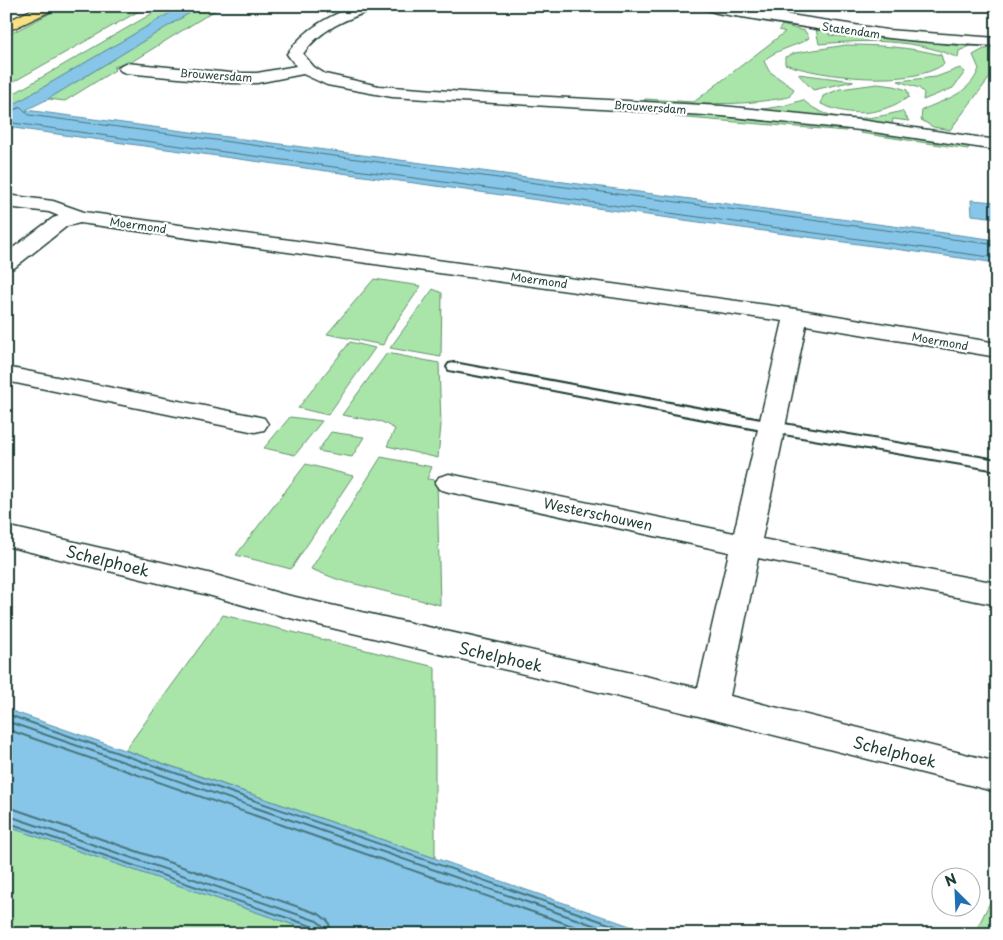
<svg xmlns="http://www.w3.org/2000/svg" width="1003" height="940" viewBox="0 0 1003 940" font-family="'Playpen Sans',sans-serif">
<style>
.green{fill:#a9e4a9;stroke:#64906e}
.water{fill:#87c6e8;stroke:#5d8fa0}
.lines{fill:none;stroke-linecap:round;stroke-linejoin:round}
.shore-far1{stroke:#49747c;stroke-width:1}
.shore{stroke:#49747c;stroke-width:2}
.service-casing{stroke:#1f3d34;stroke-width:4}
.minor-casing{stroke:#1f3d34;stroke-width:3}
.trunk-casing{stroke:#1f3d34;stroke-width:3}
.service{fill:#fff;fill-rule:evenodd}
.minor{fill:#fff;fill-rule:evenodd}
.trunk{fill:#f9e181;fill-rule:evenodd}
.labels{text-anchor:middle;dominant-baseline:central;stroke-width:4.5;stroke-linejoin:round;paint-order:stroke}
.far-street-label{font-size:11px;fill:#1f3d34;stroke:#fff}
.street-label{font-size:14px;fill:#1f3d34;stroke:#fff}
.near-street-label{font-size:16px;fill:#1f3d34;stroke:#fff}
</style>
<rect width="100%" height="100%" fill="#fff"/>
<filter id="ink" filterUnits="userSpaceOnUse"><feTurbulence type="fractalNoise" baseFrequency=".02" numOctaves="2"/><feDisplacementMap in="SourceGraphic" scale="10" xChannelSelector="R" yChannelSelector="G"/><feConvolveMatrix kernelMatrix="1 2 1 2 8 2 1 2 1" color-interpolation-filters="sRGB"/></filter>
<g filter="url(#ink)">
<g class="green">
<path d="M 64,6 L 148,6 L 6,86 L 6,36 Z"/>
<path d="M 165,6 L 182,6 L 6,109 L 6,98 Z"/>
<path d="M 201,6 L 222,6 L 128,64 L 121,64 L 114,67 L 115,70 L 65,101 L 48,99 Z"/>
<path d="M 782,25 L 805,31 L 809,38 C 796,47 773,50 764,61 L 769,71 L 794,89 L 789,97 C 761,102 733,105 705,103 L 702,107 L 644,101 L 645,99 L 694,102 L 785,32 L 779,30 Z"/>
<path d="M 816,29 L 830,31 L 829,35 L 846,37 L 848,34 L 972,45 L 959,51 L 958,58 C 915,38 865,40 819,44 Z"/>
<path d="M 846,45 C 878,45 909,47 941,55 L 944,64 C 912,88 821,77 785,64 L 785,57 L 795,53 Z"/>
<path d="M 997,48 L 997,68 L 950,130 L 933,127 L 921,120 L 922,110 C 945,99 969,95 979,69 L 973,55 L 984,49 Z"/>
<path d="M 960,68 L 965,72 L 953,88 L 923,100 L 924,93 L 919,88 L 898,81 L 936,77 Z"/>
<path d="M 798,74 L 854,81 L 813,90 Z"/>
<path d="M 877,84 L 894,86 L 907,90 L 909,97 C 880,115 853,118 821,104 L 823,96 L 840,89 Z"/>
<path d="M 803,100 C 830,125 870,120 902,111 L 909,121 L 893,119 L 892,124 L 750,111 L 783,106 Z"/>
<path d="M 676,113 L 849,126 L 846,131 L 675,117 Z"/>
<path d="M 862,128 L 969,144 L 968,149 L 860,133 Z"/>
<path d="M 374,279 L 421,286 L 387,336 L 383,345 L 327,334 Z"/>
<path d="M 433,289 L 442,293 L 441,357 L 390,348 Z"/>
<path d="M 350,342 L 375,348 L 328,415 L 298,408 Z"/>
<path d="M 387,353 L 439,363 L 441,425 L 438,458 L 387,446 L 395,429 L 382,422 L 342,415 Z"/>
<path d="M 290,417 L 322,421 L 295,455 L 264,448 Z"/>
<path d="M 331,432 L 364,437 L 352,457 L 318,451 Z"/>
<path d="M 381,457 L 432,467 L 427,479 L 437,480 L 440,605 L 339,580 L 311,569 Z"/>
<path d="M 306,464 L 353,476 L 291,569 L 236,555 Z"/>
<path d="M 223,615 L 435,667 L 435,858 L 125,750 Z"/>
<path d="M 6,826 L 320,934 L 6,934 Z"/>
<path d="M 997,889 L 997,934 L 974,934 Z"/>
</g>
<g class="water">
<path d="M 182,6 L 201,6 L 48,99 L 26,110 L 997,240 L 997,263 L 6,127 L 6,109 Z"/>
<path d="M 971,200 L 995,202 L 997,218 L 972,215 Z"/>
<path d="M 6,709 L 653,934 L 320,934 L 6,826 Z"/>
</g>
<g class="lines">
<g class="shore-far1">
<path d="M 6,113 L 21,107 L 29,115 L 997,245"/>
<path d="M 6,122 L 997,258"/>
</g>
<g class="shore">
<path d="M 6,714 L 638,934"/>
<path d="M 6,721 L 619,934"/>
<path d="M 6,729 L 596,934"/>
<path d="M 6,808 L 14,809 L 319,914 L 328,921 L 332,934"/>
<path d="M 6,815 L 317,921 L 323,926 L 325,934"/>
<path d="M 6,822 L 314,927 L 318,929 L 318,934"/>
</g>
<g class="service-casing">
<path id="service" d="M 454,363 L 772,422 L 997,460 L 997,470 L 772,432 L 449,370 L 447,367 L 449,364 Z"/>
</g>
<g class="minor-casing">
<g id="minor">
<path d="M 356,6 L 378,6 L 376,9 C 348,18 320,29 303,54 L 314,67 L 325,74 L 379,86 L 491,94 L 722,106 L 860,120 L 997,140 L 997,150 L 860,130 L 722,116 L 392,97 L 327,85 L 303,74 L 257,83 L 231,83 L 126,73 L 121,71 L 118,68 L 121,65 L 126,63 L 231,73 L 257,73 L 296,66 L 287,54 C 305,29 328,16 356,6 Z"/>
<path d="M 700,6 L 731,6 L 887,30 L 997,38 L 997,46 C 913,43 830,32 748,18 C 737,16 706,13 700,6 Z"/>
<path d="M 6,195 L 53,201 L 84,212 L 796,309 L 997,343 L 997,357 L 806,325 L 762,539 L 997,583 L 997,605 L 758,558 L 730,696 L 997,762 L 997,792 L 711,719 L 282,616 L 208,595 L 6,546 L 6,526 L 208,573 L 282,594 L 698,688 L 729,552 L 449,492 L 439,489 L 435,483 L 439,477 L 449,474 L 734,533 L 783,321 L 80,223 L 67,226 L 14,268 L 6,269 L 6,253 L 53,218 L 59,216 L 49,212 L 6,207 Z"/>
<path d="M 6,367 L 255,416 L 264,418 L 268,424 L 264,430 L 255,432 L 6,381 Z"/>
</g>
</g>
<g class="trunk-casing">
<path id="trunk" d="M 39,6 L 57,6 L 55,9 L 6,32 L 6,22 Z"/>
</g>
<use href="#service" class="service"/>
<use href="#minor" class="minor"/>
<use href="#trunk" class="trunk"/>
</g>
</g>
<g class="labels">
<g class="far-street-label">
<text transform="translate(851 30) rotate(8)">Statendam</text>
<text transform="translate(216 75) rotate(4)">Brouwersdam</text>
<text transform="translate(650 107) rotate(4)">Brouwersdam</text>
<text transform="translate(138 225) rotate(8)">Moermond</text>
<text transform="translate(539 280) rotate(8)">Moermond</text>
<text transform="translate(940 341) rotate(10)">Moermond</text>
</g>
<g class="street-label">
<text transform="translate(598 514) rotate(12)">Westerschouwen</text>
</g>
<g class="near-street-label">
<text transform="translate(108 560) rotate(14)">Schelphoek</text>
<text transform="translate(501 656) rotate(13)">Schelphoek</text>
<text transform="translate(895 751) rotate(14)">Schelphoek</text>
</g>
</g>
<rect width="1003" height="940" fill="none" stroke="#fff" stroke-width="25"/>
<rect x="12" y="12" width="978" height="915" fill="none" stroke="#1f3d34" stroke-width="2" filter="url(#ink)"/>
<g transform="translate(956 892) rotate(336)"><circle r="24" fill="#ffffff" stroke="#a5b1ae"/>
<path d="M0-4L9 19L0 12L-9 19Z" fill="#1f6fb2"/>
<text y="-8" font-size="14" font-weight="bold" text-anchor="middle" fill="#1f3d34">N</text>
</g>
</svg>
